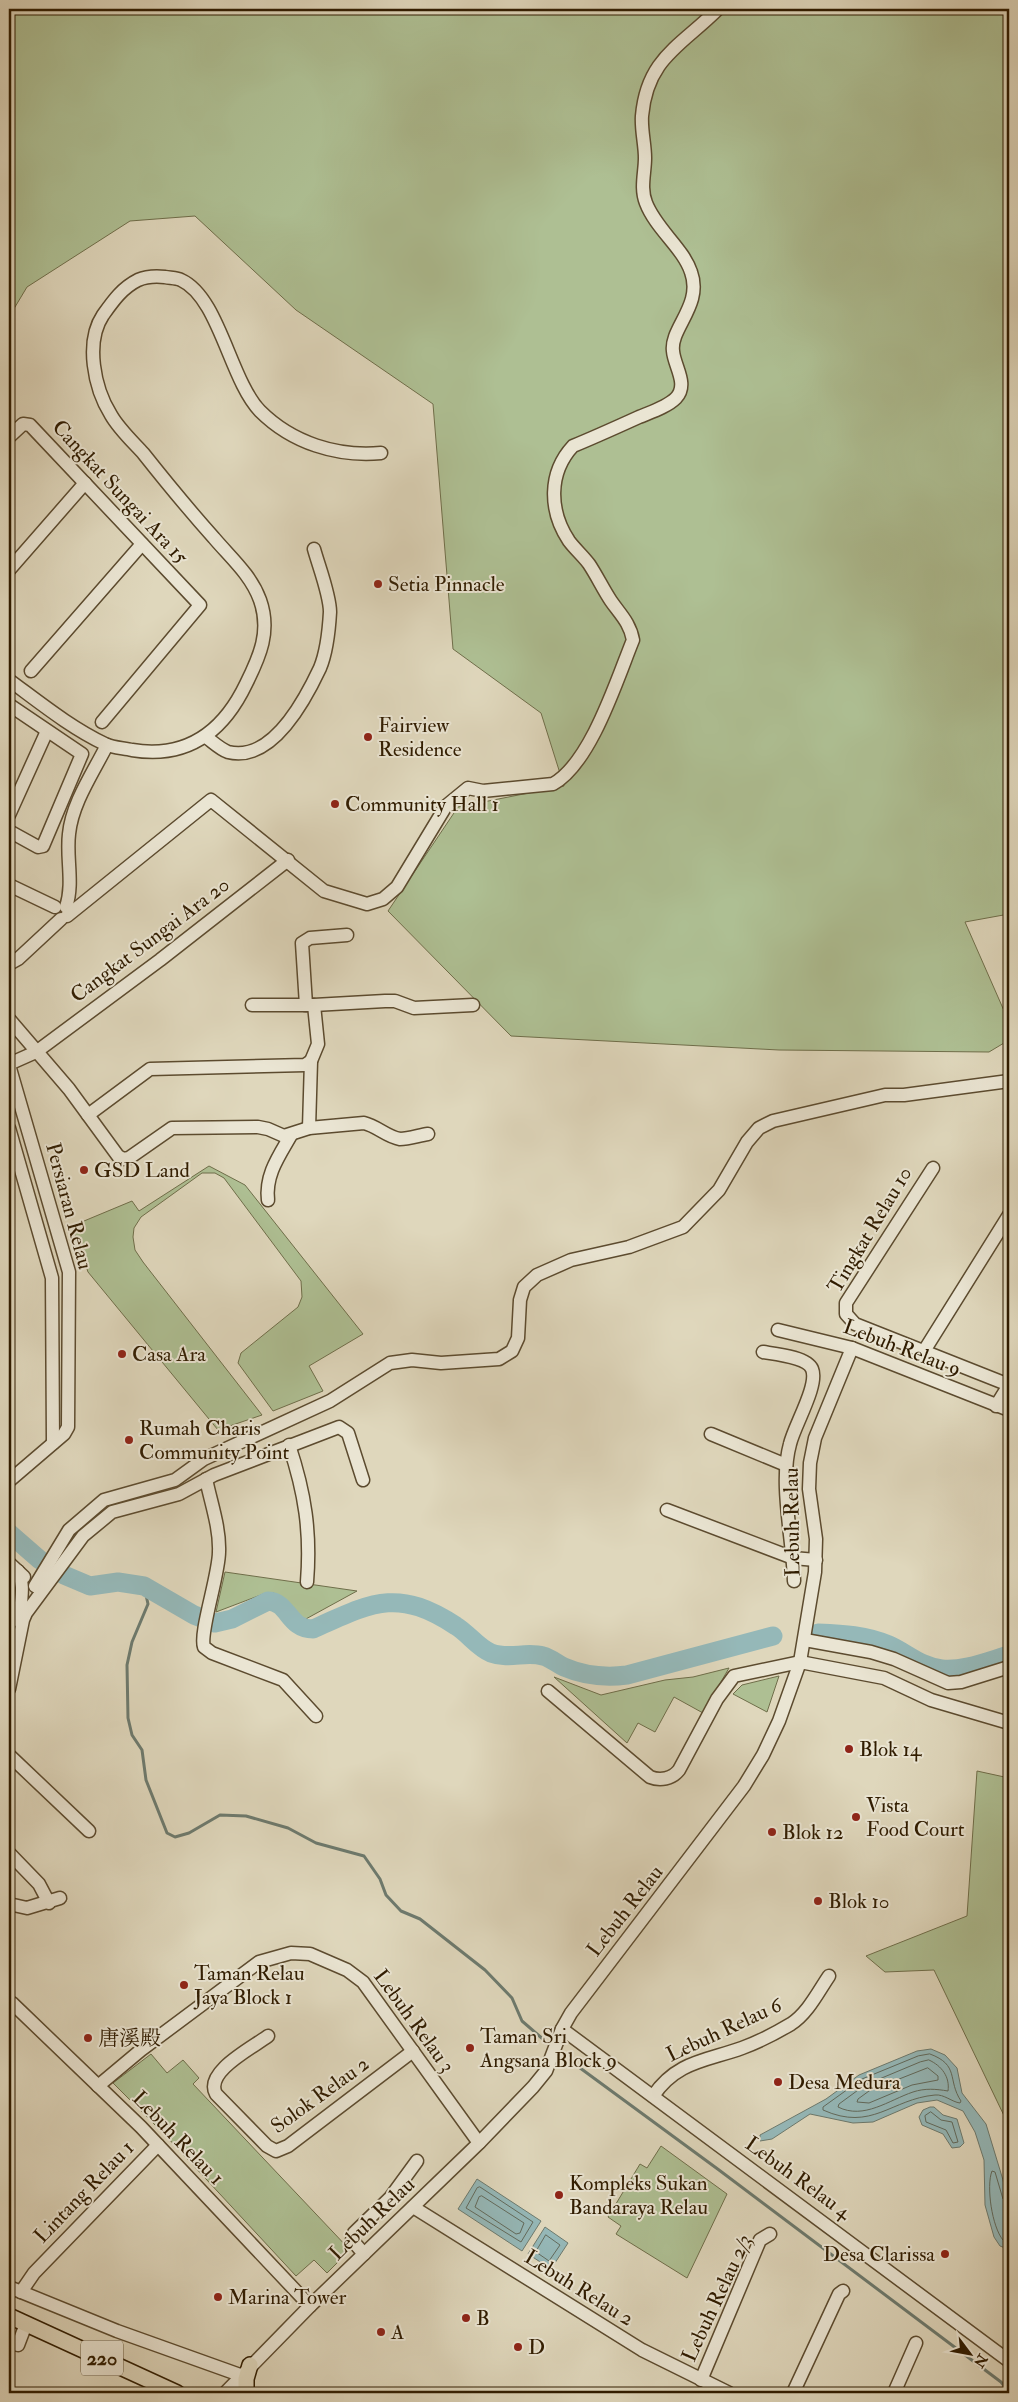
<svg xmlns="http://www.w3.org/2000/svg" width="1018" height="2402" viewBox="0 0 1018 2402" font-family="'IM FELL Double Pica','Noto Serif SC',serif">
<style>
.green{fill:#aebf93;stroke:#6f6e4a}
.water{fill:#95b8b8;stroke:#6d7a6e}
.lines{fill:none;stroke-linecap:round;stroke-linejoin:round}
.shore{stroke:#626a5c;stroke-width:1}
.stream{stroke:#6d7a6e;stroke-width:3}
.river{stroke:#95b8b8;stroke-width:19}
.minor-casing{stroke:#5c4b2f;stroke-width:15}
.major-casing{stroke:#301c00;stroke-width:18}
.minor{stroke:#eae5d3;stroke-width:12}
.major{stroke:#dfd7bc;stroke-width:15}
.poi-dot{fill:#8f2418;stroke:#eae5d3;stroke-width:2}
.labels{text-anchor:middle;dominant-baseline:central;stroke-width:4;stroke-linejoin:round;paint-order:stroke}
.shield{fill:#eae5d3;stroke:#68583f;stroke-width:1}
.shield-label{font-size:20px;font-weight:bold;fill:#301c00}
.street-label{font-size:21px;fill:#301c00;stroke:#eae5d3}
.poi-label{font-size:21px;fill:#301c00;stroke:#eae5d3;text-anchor:start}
</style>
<rect width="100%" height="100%" fill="#dfd7bc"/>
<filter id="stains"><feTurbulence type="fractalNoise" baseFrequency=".004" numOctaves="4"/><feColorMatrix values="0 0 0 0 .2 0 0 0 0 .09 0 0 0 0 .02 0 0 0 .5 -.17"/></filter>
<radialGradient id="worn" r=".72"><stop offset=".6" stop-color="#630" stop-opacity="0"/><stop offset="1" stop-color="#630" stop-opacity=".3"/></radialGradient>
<g class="green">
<path d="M 9,9 L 1009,9 L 1009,914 L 965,922 L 1009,1022 L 1009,1040 L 989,1052 L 779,1050 L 511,1036 L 388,911 L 458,807 L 564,786 L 541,713 L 453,649 L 433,404 L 296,310 L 195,216 L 130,221 L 27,287 L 9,317 Z"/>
<path d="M 209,1166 L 245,1185 L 363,1334 L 309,1366 L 323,1391 L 273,1411 L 238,1363 L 241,1353 L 298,1307 L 302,1297 L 301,1281 L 224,1178 L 215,1173 L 202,1173 L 141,1217 L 134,1228 L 133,1237 L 135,1250 L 143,1262 L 262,1415 L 218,1430 L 88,1272 L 72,1226 L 132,1201 L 139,1211 Z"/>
<path d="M 225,1572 L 357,1591 L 304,1620 L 274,1593 L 266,1593 L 216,1612 Z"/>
<path d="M 729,1668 L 703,1713 L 674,1697 L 655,1732 L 638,1723 L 627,1743 L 554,1677 L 601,1695 L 665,1680 L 693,1677 Z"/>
<path d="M 779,1676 L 767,1712 L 733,1694 L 742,1685 Z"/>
<path d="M 977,1771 L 1009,1778 L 1009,2126 L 934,1970 L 885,1972 L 866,1956 L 967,1916 Z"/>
<path d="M 151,2054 L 167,2073 L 183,2060 L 199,2078 L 193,2084 L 350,2250 L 327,2273 L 314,2260 L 296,2276 L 167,2137 L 113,2083 Z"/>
<path d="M 661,2146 L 727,2194 L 687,2278 L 616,2234 L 621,2226 L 608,2217 L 640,2164 L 647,2168 Z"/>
</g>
<g class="water">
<path d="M 931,2049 L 945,2055 L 957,2068 L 962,2093 L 986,2124 L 1003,2180 L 1009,2208 L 1009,2242 L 1005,2248 L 1000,2246 L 994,2237 L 985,2205 L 984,2160 L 975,2132 L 963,2111 L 937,2100 L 917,2103 L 873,2122 L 853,2123 L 810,2114 L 772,2139 L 760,2141 L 760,2135 L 826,2099 L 859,2075 L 917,2051 Z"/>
<path d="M 930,2107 L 934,2107 L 943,2115 L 957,2119 L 964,2143 L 960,2147 L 952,2148 L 943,2134 L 922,2125 L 919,2117 L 923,2110 Z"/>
<path d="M 477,2179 L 541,2221 L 522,2251 L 458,2209 Z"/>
<path d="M 545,2227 L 568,2243 L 551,2269 L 528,2254 Z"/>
</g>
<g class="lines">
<g class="shore">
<path d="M 930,2054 C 960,2065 947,2080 961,2101 L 960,2103 C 952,2102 944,2094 935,2095 C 891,2099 872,2132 823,2110 L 823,2107 L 862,2079 L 918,2056 Z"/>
<path d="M 929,2060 C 942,2066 950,2077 948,2091 C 936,2089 925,2088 913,2092 C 889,2100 864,2120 838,2107 L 839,2104 L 865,2085 L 920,2062 Z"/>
<path d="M 928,2068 L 938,2076 L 938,2080 L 912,2085 L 869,2103 L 857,2102 L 858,2099 L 869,2091 Z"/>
<path d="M 931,2112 L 941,2120 L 952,2122 L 958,2142 L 953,2143 L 946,2130 L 926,2122 L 925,2116 Z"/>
<path d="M 480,2187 L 533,2222 L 521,2242 L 466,2208 L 477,2188 Z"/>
<path d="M 482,2196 L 524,2223 L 520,2233 L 516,2234 L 475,2207 L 479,2197 Z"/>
<path d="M 1009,2202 L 1003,2199 L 995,2172 L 992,2171 C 986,2186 992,2227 1003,2240 L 1009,2240"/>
<path d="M 546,2235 L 560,2245 L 549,2261 L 536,2252 Z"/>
</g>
<g class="stream">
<path d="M 144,1586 L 148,1604 L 132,1642 L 127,1665 L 128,1718 L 132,1735 L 142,1750 L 146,1780 L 167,1833 L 175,1837 L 189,1833 L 220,1815 L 246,1816 L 288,1828 L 316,1843 L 364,1856 L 380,1879 L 386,1895 L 401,1911 L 420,1919 L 485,1970 L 512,1998 L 522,2021 L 544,2040"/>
<path d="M 576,2065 L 719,2170 L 1001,2382 L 1009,2392"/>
</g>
<g class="river">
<path d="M 9,1533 L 40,1560"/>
<path d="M 64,1575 L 90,1586 L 118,1582 L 144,1586 L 194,1615 L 215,1623 L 232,1619 L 268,1601 C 289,1602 288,1629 313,1629 C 371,1603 397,1587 456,1626 C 469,1634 477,1647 491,1653 C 510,1660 525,1651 543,1656 C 551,1658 557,1664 564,1667 C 585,1676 604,1678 627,1675 L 773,1636"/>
<path d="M 818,1633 C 843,1634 866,1635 889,1645 C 907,1653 921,1667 942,1669 C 964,1671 988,1661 1009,1655"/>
</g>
<g class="minor-casing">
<g id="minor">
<path d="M 9,437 L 23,424 L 30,425 L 200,605 L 102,722"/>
<path d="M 9,570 L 85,483"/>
<path d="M 31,671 L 142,544"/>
<path d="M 9,680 C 39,702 71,728 105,744 C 113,748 124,748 132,750 C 187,759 223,732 246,684 C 260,656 271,631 260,600 C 251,575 231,558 214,538 C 189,510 166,482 143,453 C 132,441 119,429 111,415 C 94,388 85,342 103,315 C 113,301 122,288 138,280 C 145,277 156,276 165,277 C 170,278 177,278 181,280 C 219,297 230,380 260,411 C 292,443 337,457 381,453"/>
<path d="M 206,737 C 213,742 220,749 228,752 C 272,763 305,700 320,668 C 327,651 329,630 330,612 C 330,595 319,567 314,549"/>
<path d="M 9,815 L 47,731"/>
<path d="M 9,831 L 38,847 L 43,846 L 82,754 L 11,706"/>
<path d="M 9,885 L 55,907"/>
<path d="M 66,907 C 74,883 66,858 69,834 C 72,803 93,773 107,745"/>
<path d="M 67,916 L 211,800 L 324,891 L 367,904 L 383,899 L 397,887 L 446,806 L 468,788 L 483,791 L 553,784 C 591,763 617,679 633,640 C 630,623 620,614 611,601 C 603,589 597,576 589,564 C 583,556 575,549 569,541 C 549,511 548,473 573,446 C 595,437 617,427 639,417 C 651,412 667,407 676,398 C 689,384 674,366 673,351 C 670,328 703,305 691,272 C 683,248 656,229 646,203 C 640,188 645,173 645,158 C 645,144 641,130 642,116 C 647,58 681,46 718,9"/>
<path d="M 9,964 L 18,959 L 61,919"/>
<path d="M 252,1005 L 314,1005 L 385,1001 L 395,1001 L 414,1008 L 473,1005"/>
<path d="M 306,1005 L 302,943 L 310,938 L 347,935"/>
<path d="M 9,1019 L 69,1089 L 118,1156 L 123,1159 L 129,1158 L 172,1128 L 258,1127 L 268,1129 L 284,1136 L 309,1128 L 364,1123 C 377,1126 387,1137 400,1139 C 409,1139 420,1135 428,1134"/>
<path d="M 9,1064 L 36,1052 L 160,960 L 288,860"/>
<path d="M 9,1065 L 69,1272 L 68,1427 L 64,1434 L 9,1481"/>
<path d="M 88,1115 L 150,1069 L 305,1065 L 311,1061"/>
<path d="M 9,1128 L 52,1278 L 53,1443"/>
<path d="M 309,1128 L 311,1061 L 318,1044 L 314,1005"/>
<path d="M 933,1168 L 846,1303 L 846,1314 L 855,1324 L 1009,1385"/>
<path d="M 268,1200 C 265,1175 279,1156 291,1135"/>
<path d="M 778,1330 L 852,1348 L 1009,1410"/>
<path d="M 924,1351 L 1009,1215"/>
<path d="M 763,1352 C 775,1354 807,1357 812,1369 C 819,1385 794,1426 790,1444 C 779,1483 793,1539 794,1581"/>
<path d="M 996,1406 L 1009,1385"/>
<path d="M 711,1434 L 786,1465"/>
<path d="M 289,1445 C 305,1493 311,1532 307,1582"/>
<path d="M 206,1479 C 211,1503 220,1528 219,1552 C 219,1575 199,1633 204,1647 L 212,1653 L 283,1680 L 316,1716"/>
<path d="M 667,1510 L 793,1558 L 816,1560"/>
<path d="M 9,1563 L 24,1577"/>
<path d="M 18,1571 C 26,1588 19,1604 20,1622"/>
<path d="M 35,1586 L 69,1530 L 104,1500 L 175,1480 L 204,1459 L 330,1401 L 390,1363 L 412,1360 L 441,1363 L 499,1359 L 512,1351 L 518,1338 L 520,1300 L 524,1287 L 537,1275 L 571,1260 L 629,1247 L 683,1227 L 719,1190 L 747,1142 L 759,1128 L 773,1121 L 885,1095 L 904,1095 L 1009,1081"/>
<path d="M 805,1640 L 871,1652 L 894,1659 L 948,1683 L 961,1682 L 1009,1667"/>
<path d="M 9,1689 L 23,1620 L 26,1613 L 83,1536 L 112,1512 L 179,1494 L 214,1475 L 339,1427 L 348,1433 L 363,1480"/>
<path d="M 548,1691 L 650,1777 C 660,1781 672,1779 679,1770 L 717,1699 L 734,1676 L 800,1662 L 884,1678 L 931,1700 L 1009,1723"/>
<path d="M 9,1755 L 89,1831"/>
<path d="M 9,1853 L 39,1884 L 49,1903"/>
<path d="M 9,1904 L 27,1908 L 60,1898"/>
<path d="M 12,2003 L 141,2127 L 310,2306"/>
<path d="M 562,2029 L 1009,2361"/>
<path d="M 268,2036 C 252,2048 204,2072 216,2094 L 267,2146 L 276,2151 L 288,2146 L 413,2051"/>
<path d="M 98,2086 L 141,2050 L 259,1962 L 291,1953 L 310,1954 L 347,1970 L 363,1982 L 479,2143"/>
<path d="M 653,2096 C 677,2061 706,2061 742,2048 C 758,2042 776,2033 791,2024 C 808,2013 818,1992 829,1976"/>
<path d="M 413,2207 L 642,2350 L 729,2393"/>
<path d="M 364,2254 L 352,2240 L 354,2233 L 390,2198 L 417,2161"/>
<path d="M 9,2287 L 117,2331 L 240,2375"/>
<path d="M 21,2292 L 34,2273 L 158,2145"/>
<path d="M 9,2342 L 18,2345 L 26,2324"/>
<path d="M 701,2380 L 760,2240 L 770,2234"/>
<path d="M 225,2393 L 310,2306 L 479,2143 L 533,2087 L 546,2071 L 562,2029 L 571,2013 L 744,1786 L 763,1755 L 779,1721 L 800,1662 L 815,1572 L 816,1539 L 809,1489 L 810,1463 L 815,1438 L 852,1348"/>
<path d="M 793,2393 L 839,2294 L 843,2291"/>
<path d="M 894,2393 L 916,2343"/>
</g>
</g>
<g class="major-casing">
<g id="major">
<path d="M 9,2316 L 177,2393"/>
<path d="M 246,2393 L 246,2379 L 250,2365"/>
</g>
</g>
<use href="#minor" class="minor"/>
<use href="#major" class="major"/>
</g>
<g class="poi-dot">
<circle cx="378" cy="584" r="5"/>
<circle cx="368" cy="737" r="5"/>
<circle cx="335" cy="804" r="5"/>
<circle cx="84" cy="1170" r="5"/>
<circle cx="122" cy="1354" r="5"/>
<circle cx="129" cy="1440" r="5"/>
<circle cx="849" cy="1749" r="5"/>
<circle cx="856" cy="1817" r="5"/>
<circle cx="772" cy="1832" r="5"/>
<circle cx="818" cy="1901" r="5"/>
<circle cx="184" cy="1985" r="5"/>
<circle cx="88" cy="2038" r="5"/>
<circle cx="470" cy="2048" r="5"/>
<circle cx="778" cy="2082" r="5"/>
<circle cx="559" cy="2195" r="5"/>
<circle cx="945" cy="2254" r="5"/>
<circle cx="218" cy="2297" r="5"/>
<circle cx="466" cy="2318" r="5"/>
<circle cx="381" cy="2332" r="5"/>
<circle cx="518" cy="2347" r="5"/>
</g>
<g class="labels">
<rect class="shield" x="81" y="2340.5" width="42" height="35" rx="4"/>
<g class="shield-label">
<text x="102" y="2358">220</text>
</g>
<g class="street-label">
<text transform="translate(120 492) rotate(47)">Cangkat Sungai Ara 15</text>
<text transform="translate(150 940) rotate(-37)">Cangkat Sungai Ara 20</text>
<text transform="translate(69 1206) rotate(75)">Persiaran Relau</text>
<text transform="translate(870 1230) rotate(-59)">Tingkat Relau 10</text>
<text transform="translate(902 1348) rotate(21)">Lebuh Relau 9</text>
<text transform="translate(792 1522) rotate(-91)">Lebuh Relau</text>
<text transform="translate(625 1911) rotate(-52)">Lebuh Relau</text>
<text transform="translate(414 2021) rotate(54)">Lebuh Relau 3</text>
<text transform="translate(724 2030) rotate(-25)">Lebuh Relau 6</text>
<text transform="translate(320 2095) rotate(-36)">Solok Relau 2</text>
<text transform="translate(178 2138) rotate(46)">Lebuh Relau 1</text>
<text transform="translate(798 2178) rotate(36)">Lebuh Relau 4</text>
<text transform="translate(84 2192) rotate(-46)">Lintang Relau 1</text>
<text transform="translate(372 2219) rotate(-44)">Lebuh Relau</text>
<text transform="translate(579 2288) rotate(32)">Lebuh Relau 2</text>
<text transform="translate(717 2298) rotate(-65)">Lebuh Relau 2/3</text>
</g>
<g class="poi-label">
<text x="388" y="584">Setia Pinnacle</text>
<text x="378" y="725">Fairview<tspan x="378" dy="24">Residence</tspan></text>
<text x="345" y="804">Community Hall 1</text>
<text x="94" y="1170">GSD Land</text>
<text x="132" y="1354">Casa Ara</text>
<text x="139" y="1428">Rumah Charis<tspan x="139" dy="24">Community Point</tspan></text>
<text x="859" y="1749">Blok 14</text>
<text x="866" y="1805">Vista<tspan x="866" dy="24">Food Court</tspan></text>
<text x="782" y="1832">Blok 12</text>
<text x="828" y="1901">Blok 10</text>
<text x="194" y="1973">Taman Relau<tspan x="194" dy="24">Jaya Block 1</tspan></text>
<text x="480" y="2036">Taman Sri<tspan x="480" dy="24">Angsana Block 9</tspan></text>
<text x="98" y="2038">唐溪殿</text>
<text x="788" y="2082">Desa Medura</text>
<text x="569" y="2183">Kompleks Sukan<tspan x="569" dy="24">Bandaraya Relau</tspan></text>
<text x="935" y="2254" text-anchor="end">Desa Clarissa</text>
<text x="228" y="2297">Marina Tower</text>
<text x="476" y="2318">B</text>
<text x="391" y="2332">A</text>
<text x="528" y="2347">D</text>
</g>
</g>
<rect width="1018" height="2402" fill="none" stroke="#dfd7bc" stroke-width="30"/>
<rect x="10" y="10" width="998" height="2382" fill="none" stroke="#301c00" stroke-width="2.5"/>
<rect x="15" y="15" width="988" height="2372" fill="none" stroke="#301c00"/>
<g transform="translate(970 2354) rotate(122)" stroke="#eae5d3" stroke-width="4" paint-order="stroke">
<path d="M0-4L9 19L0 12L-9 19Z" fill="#301c00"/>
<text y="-8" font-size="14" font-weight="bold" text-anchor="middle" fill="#301c00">N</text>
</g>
<rect width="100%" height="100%" filter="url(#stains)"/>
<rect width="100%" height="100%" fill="url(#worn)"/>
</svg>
